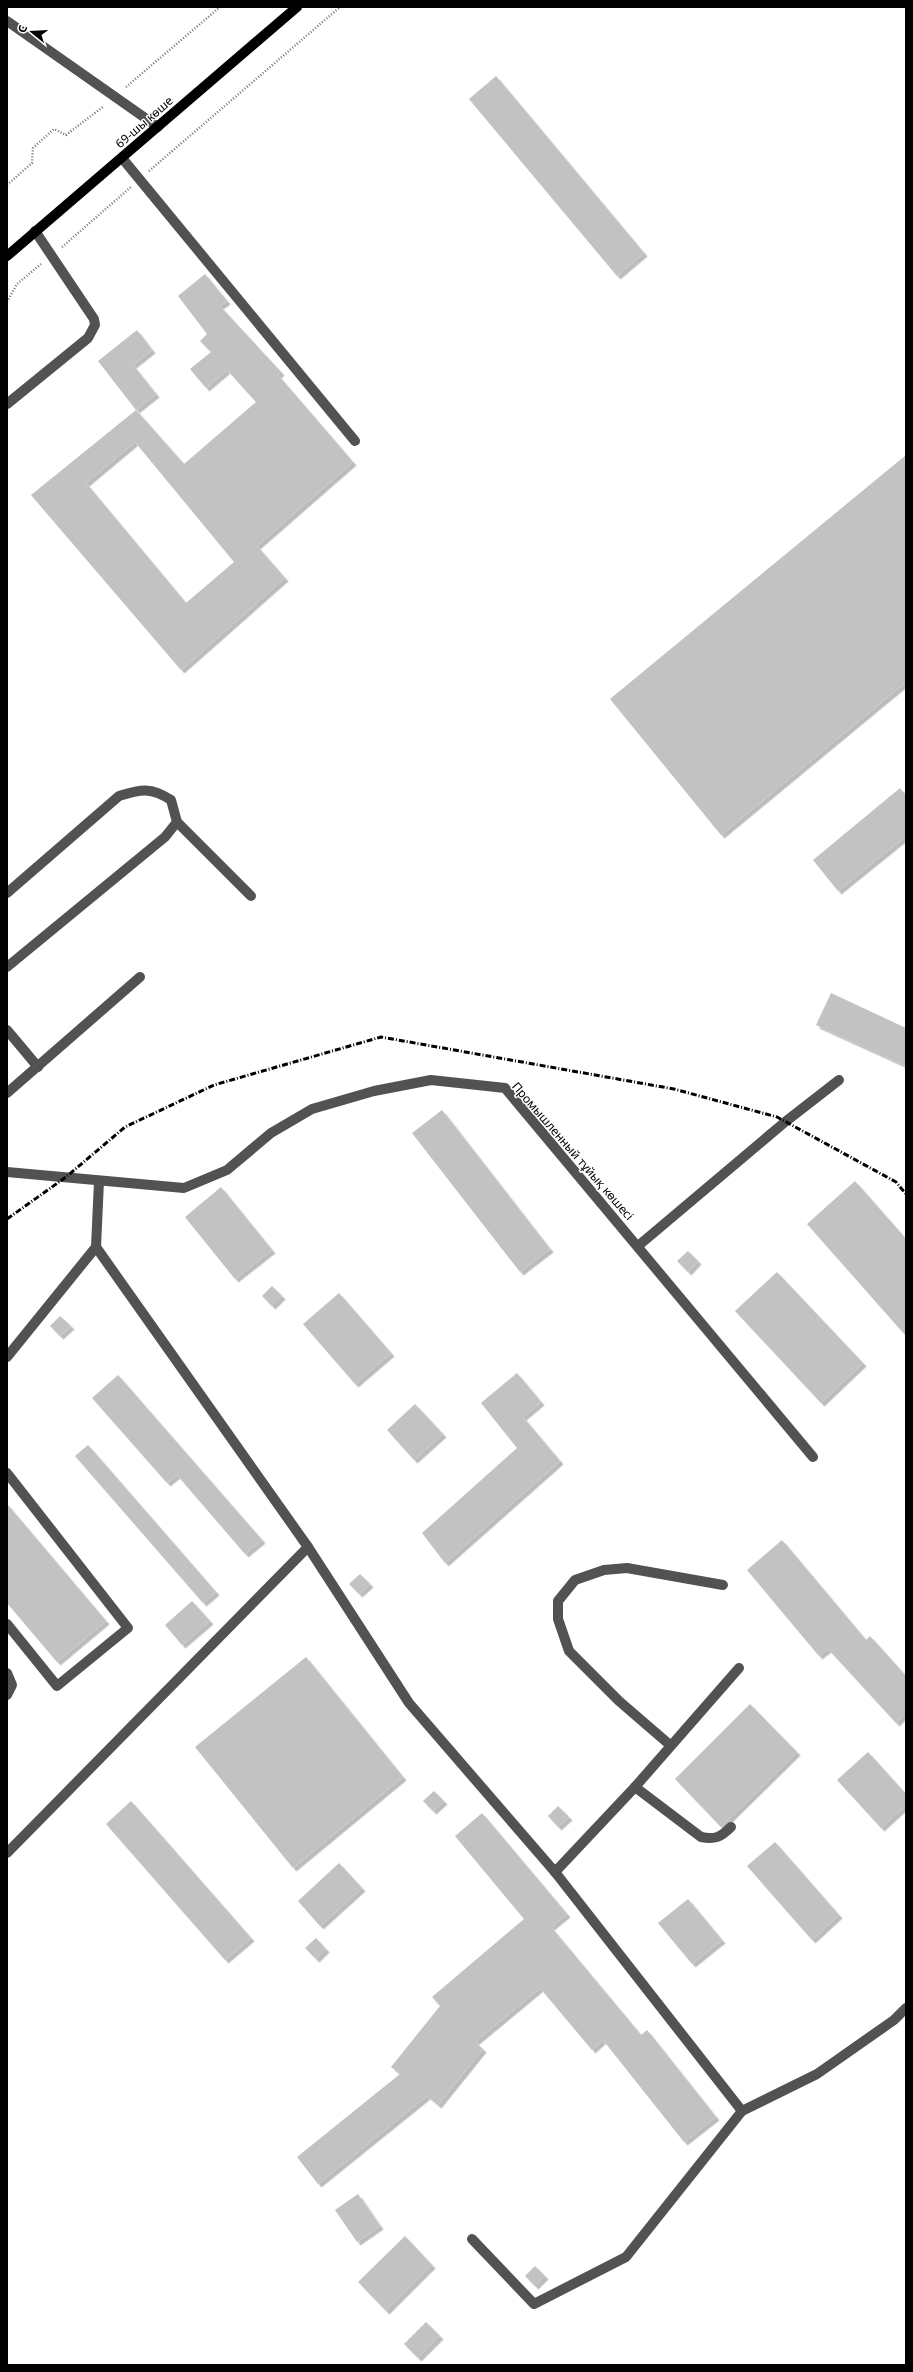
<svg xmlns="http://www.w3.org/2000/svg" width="913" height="2372" viewBox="0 0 913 2372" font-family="'Noto Sans',sans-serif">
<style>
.building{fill:#c2c2c2;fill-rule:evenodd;filter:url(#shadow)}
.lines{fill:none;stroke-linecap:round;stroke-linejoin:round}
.path{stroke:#747474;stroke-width:2.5;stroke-dasharray:1 2;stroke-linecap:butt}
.minor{stroke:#525252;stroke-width:10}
.major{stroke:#000;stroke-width:10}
.rail{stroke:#000;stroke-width:3;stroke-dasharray:6 2 1 2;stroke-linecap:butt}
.labels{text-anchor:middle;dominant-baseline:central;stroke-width:3;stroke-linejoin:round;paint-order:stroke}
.street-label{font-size:12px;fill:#000;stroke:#fff}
</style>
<defs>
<filter id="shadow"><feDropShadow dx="3.5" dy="3.5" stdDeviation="0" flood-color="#0004"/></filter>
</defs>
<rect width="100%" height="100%" fill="#fff"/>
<g class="building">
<path d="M 496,76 L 644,253 L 617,276 L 469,99 Z"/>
<path d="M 205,274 L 227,301 L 220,306 L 281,372 L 278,375 L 353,462 L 257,546 L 285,578 L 181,670 L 31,495 L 136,410 L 184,464 L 256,402 L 227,370 L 206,388 L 190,369 L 211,352 L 200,341 L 207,334 L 178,296 ZM 135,442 L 234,562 L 186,603 L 86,483 Z"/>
<path d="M 137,330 L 152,350 L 133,365 L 156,394 L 136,410 L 98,361 Z"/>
<path d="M 906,455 L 906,682 L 721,835 L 610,699 Z"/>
<path d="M 900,788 L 906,796 L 906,836 L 838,891 L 813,860 Z"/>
<path d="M 831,993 L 906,1028 L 906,1066 L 816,1025 Z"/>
<path d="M 442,1110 L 550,1249 L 520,1272 L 412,1133 Z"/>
<path d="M 855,1181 L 906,1239 L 906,1336 L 807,1224 Z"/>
<path d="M 221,1187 L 272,1250 L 235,1279 L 185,1217 Z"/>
<path d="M 688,1251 L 698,1261 L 688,1272 L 677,1261 Z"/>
<path d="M 777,1272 L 863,1363 L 821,1403 L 735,1311 Z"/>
<path d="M 272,1286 L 282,1296 L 272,1306 L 262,1296 Z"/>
<path d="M 339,1293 L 391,1353 L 355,1384 L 303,1324 Z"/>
<path d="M 60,1316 L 71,1326 L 60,1336 L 50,1326 Z"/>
<path d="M 517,1373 L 541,1402 L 523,1417 L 560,1461 L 445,1563 L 422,1533 L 517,1448 L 481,1403 Z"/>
<path d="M 118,1375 L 262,1540 L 245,1554 L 177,1475 L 167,1483 L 92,1398 Z"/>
<path d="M 415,1404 L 443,1434 L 414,1460 L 387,1430 Z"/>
<path d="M 88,1445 L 216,1592 L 203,1603 L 75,1456 Z"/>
<path d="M 7,1504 L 106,1621 L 57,1662 L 7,1603 Z"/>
<path d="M 782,1540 L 866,1640 L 870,1636 L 906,1676 L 906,1713 L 896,1723 L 828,1649 L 819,1656 L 747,1570 Z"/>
<path d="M 360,1574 L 370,1584 L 359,1594 L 349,1584 Z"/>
<path d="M 192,1601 L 210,1621 L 182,1645 L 165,1625 Z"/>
<path d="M 306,1657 L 403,1777 L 293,1868 L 195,1747 Z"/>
<path d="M 750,1704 L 797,1752 L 721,1827 L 675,1779 Z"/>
<path d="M 868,1752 L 906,1794 L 906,1805 L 881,1828 L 837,1780 Z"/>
<path d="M 434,1791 L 444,1801 L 433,1811 L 423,1801 Z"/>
<path d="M 131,1801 L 251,1938 L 225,1960 L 106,1824 Z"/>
<path d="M 558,1806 L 569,1817 L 558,1827 L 548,1816 Z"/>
<path d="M 482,1813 L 567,1914 L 551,1927 L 641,2035 L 647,2030 L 716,2117 L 684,2142 L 603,2040 L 592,2050 L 540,1988 L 475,2042 L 483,2049 L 438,2105 L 427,2096 L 318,2184 L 297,2157 L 400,2074 L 391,2067 L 440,2006 L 432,1997 L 524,1919 L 455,1836 Z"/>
<path d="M 775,1842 L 839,1915 L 812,1940 L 747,1866 Z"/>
<path d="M 339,1863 L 362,1888 L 320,1926 L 298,1901 Z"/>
<path d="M 688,1899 L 722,1940 L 692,1964 L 658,1923 Z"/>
<path d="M 316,1938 L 326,1949 L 316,1959 L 305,1948 Z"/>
<path d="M 358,2194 L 380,2226 L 357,2242 L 335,2210 Z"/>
<path d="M 405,2236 L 432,2265 L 386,2311 L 358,2282 Z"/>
<path d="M 535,2266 L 545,2276 L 535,2286 L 525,2276 Z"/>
<path d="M 426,2322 L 440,2336 L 418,2358 L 404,2344 Z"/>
</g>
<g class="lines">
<g class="path">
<path d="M 126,87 L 220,7"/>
<path d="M 149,171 L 340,7"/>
<path d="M 7,185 L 32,163 L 33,148 L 54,129 L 66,135 L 104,106"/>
<path d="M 62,247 L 131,187"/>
<path d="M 7,302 L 17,284 L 41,264"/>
</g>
<g class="minor">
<path d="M 7,21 L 158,127"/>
<path d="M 122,158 L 355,441"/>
<path d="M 7,404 L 88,338 L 95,325 L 94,319 L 35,231"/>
<path d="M 177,822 L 251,896"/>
<path d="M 7,893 L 119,796 C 141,789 151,787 171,800 L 177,822 L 165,837 L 7,967"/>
<path d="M 7,1030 L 38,1067"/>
<path d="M 7,1093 L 140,977"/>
<path d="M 7,1172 L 184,1188 L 227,1170 L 271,1133 L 312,1109 L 374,1091 L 431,1080 L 505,1088 L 813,1457"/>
<path d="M 99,1181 L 96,1247 L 308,1547 L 409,1703 L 555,1872 L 742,2111"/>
<path d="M 638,1246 L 785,1122 L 839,1080"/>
<path d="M 7,1357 L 96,1247"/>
<path d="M 7,1473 L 128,1628 L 57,1686 L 7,1624"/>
<path d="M 7,1673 L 12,1685 L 7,1695"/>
<path d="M 670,1745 L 619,1701 L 569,1651 L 558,1619 L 558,1601 L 575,1580 L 604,1570 L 627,1568 L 723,1585"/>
<path d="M 635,1787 L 701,1837 C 715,1840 721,1837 731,1827"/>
<path d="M 7,1853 L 308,1547"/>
<path d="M 555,1872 L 635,1787 L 739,1668"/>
<path d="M 472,2239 L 534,2304 L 626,2257 L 742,2111 L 817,2074 L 894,2020 L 906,2008"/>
</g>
<path class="major" d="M 7,256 L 297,7"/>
<path class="rail" d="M 7,1219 L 66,1177 L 125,1127 L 214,1085 L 381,1037 L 674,1089 L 777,1117 L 896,1182 L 906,1194"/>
</g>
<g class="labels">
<g class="street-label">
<text transform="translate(144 122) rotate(-41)">69-шы көше</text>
<text transform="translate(573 1151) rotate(49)">Промышленный тұйық көшесі</text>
</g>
</g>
<rect width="913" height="2372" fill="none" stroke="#000000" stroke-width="16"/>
<g transform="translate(32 32) rotate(288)" stroke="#ffffff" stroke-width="3" paint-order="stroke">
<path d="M0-3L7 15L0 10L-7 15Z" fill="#000000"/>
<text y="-6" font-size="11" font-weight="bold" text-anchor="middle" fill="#000000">С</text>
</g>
</svg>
